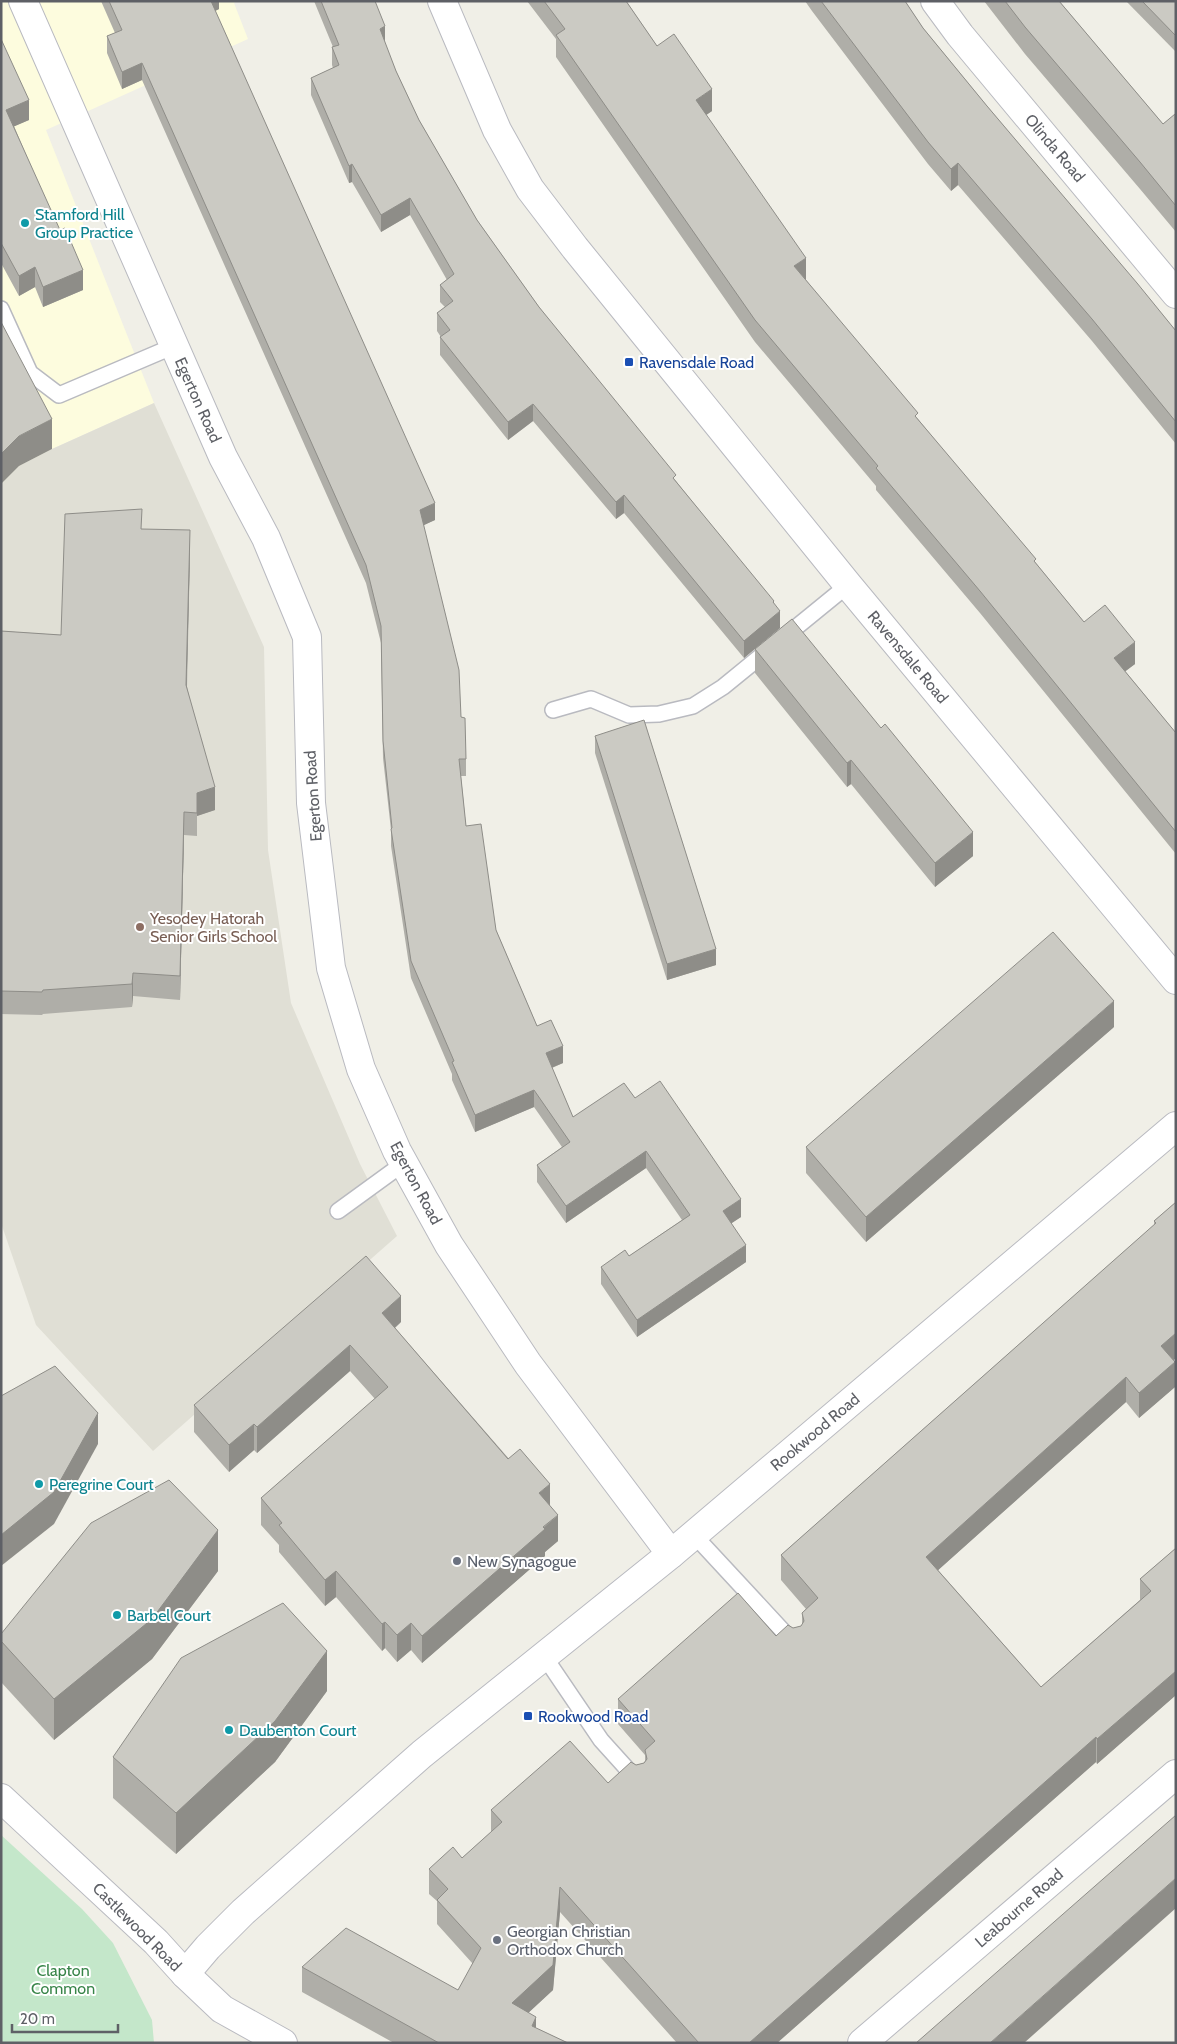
<svg xmlns="http://www.w3.org/2000/svg" width="1177" height="2044" viewBox="0 0 1177 2044" font-family="Cabin,sans-serif">
<style>
.commercial{fill:#fdfcde}
.education{fill:#e0dfd5}
.green{fill:#c4e7ca}
.lines{fill:none;stroke-linecap:round;stroke-linejoin:round}
.lane-casing{stroke:#b9bac0;stroke-width:18}
.street-casing{stroke:#b9bac0;stroke-width:30}
.lane{stroke:#fff;stroke-width:15}
.street{stroke:#fff;stroke-width:28}
.wall{fill:#afaea8}
.shaded-wall{fill:#8e8d88}
.building{fill:#cbcac3;stroke:#8e8d88}
.culture-dot{fill:#0f9aa8;stroke:#fff;stroke-width:2}
.transit-dot{fill:#1a4fb4;stroke:#fff;stroke-width:2}
.education-dot{fill:#8d6e63;stroke:#fff;stroke-width:2}
.worship-dot{fill:#6b7280;stroke:#fff;stroke-width:2}
.labels{text-anchor:middle;dominant-baseline:central;stroke-width:4;stroke-linejoin:round;paint-order:stroke}
.street-label{font-size:16px;fill:#5e6066;stroke:#fff}
.culture-label{font-size:16px;fill:#0d838f;stroke:#fff;text-anchor:start}
.transit-label{font-size:16px;fill:#164399;stroke:#fff;text-anchor:start}
.education-label{font-size:16px;fill:#785e54;stroke:#fff;text-anchor:start}
.worship-label{font-size:16px;fill:#5b616d;stroke:#fff;text-anchor:start}
.park-label{font-size:16px;fill:#378448;stroke:#fff}
</style>
<rect width="100%" height="100%" fill="#f0efe7"/>
<path class="commercial" d="M 1,1 L 237,1 L 234,3 L 248,39 L 46,130 L 154,403 L 52,449 L 19,466 L 1,484 Z"/>
<path class="education" d="M 154,403 L 264,647 L 268,850 L 291,1003 L 360,1164 L 397,1236 L 153,1451 L 36,1325 L 1,1223 L 1,484 L 19,466 L 52,449 Z"/>
<path class="green" d="M 1,1835 L 82,1909 L 113,1943 L 152,2020 L 154,2043 L 1,2043 Z"/>
<g class="lines">
<g class="lane-casing">
<g id="lane">
<path d="M 1,309 L 30,373 L 59,395 L 174,346"/>
<path d="M 553,710 L 591,699 L 629,715 L 659,714 L 693,706 L 723,687 L 848,585"/>
<path d="M 338,1211 L 404,1163"/>
<path d="M 694,1535 L 795,1644"/>
<path d="M 544,1656 L 601,1740 L 638,1781"/>
</g>
</g>
<g class="street-casing">
<g id="street">
<path d="M 23,1 L 223,457 L 266,538 L 307,637 L 311,803 L 331,968 L 361,1069 L 397,1151 L 449,1245 L 528,1364 L 671,1554"/>
<path d="M 442,1 L 497,130 L 530,189 L 575,248 L 848,585 L 1176,980"/>
<path d="M 935,1 L 960,35 L 1176,294"/>
<path d="M 1,1798 L 156,1942 L 185,1974 L 222,2009 L 283,2043"/>
<path d="M 185,1974 L 208,1947 L 243,1912 L 422,1754 L 671,1554 L 1176,1126"/>
<path d="M 862,2043 L 1176,1774"/>
</g>
</g>
<use href="#lane" class="lane"/>
<use href="#street" class="street"/>
</g>
<g class="wall">
<path d="M 101,1 L 219,1 L 219,9 L 215,11 L 435,520 L 423,525 L 461,717 L 466,759 L 466,776 L 461,776 L 466,826 L 496,930 L 537,1026 L 563,1063 L 552,1068 L 573,1117 L 635,1098 L 741,1217 L 731,1223 L 746,1262 L 637,1337 L 601,1284 L 601,1267 L 629,1256 L 682,1220 L 646,1168 L 566,1223 L 537,1182 L 537,1165 L 562,1147 L 534,1107 L 475,1132 L 452,1080 L 452,1074 L 411,978 L 391,846 L 391,830 L 383,758 L 381,643 L 366,583 L 142,80 L 122,89 L 107,53 L 107,36 L 115,33 Z"/>
<path d="M 314,1 L 375,1 L 385,44 L 396,71 L 419,120 L 477,220 L 539,307 L 676,481 L 774,604 L 780,628 L 744,658 L 624,513 L 616,519 L 533,421 L 508,440 L 440,355 L 440,337 L 441,337 L 437,331 L 437,313 L 445,307 L 440,302 L 440,285 L 447,280 L 410,215 L 381,232 L 352,182 L 349,183 L 311,95 L 311,78 L 333,68 L 332,65 L 332,47 L 333,47 Z"/>
<path d="M 527,1 L 626,1 L 657,46 L 712,111 L 706,115 L 806,280 L 918,419 L 1084,622 L 1135,664 L 1125,671 L 1176,733 L 1176,854 L 980,613 L 876,490 L 876,486 L 755,342 L 556,57 L 556,39 Z"/>
<path d="M 805,1 L 905,1 L 923,28 L 987,106 L 1176,331 L 1176,444 L 1092,341 L 958,185 L 951,191 L 928,164 L 812,11 Z"/>
<path d="M 984,1 L 1059,1 L 1163,124 L 1176,114 L 1176,232 L 1140,189 L 1025,54 Z"/>
<path d="M 1126,1 L 1176,1 L 1176,52 Z"/>
<path d="M 1,39 L 29,120 L 14,126 L 83,290 L 43,307 L 35,287 L 19,296 L 1,263 Z"/>
<path d="M 142,529 L 190,553 L 187,687 L 215,810 L 197,816 L 197,836 L 184,835 L 180,1000 L 133,996 L 132,1007 L 43,1014 L 42,1015 L 1,1014 L 1,631 L 61,635 Z"/>
<path d="M 755,649 L 973,856 L 935,887 L 851,784 L 847,787 L 755,673 Z"/>
<path d="M 595,736 L 716,965 L 667,980 L 595,753 Z"/>
<path d="M 1114,1027 L 866,1242 L 806,1173 L 806,1147 Z"/>
<path d="M 1176,1202 L 1176,1358 L 1173,1360 L 1175,1387 L 1139,1418 L 1126,1402 L 938,1570 L 1041,1687 L 1140,1600 L 1140,1579 L 1176,1548 L 1176,1695 L 1097,1764 L 1096,1762 L 777,2043 L 677,2043 L 560,1912 L 553,1990 L 528,2013 L 536,2028 L 568,2043 L 394,2043 L 302,1992 L 302,1967 L 458,1990 L 473,1964 L 437,1924 L 437,1901 L 429,1894 L 429,1869 L 462,1858 L 491,1832 L 491,1810 L 608,1783 L 636,1765 L 644,1763 L 645,1761 L 645,1755 L 618,1724 L 618,1699 L 776,1636 L 793,1628 L 801,1626 L 802,1625 L 802,1613 L 806,1609 L 781,1580 L 781,1555 L 1154,1225 L 1154,1221 Z"/>
<path d="M 401,1322 L 395,1328 L 550,1506 L 558,1541 L 545,1552 L 545,1556 L 422,1663 L 411,1650 L 397,1662 L 385,1648 L 382,1651 L 336,1597 L 325,1606 L 279,1552 L 279,1545 L 261,1525 L 261,1498 L 375,1399 L 350,1371 L 257,1453 L 254,1450 L 229,1472 L 194,1432 L 194,1405 Z"/>
<path d="M 218,1571 L 152,1659 L 54,1740 L 1,1682 L 1,1634 Z"/>
<path d="M 327,1691 L 275,1762 L 176,1854 L 113,1798 L 113,1757 Z"/>
</g>
<g class="shaded-wall">
<path d="M 209,1 L 219,1 L 219,9 L 209,14 Z"/>
<path d="M 385,26 L 385,43 L 380,29 Z"/>
<path d="M 142,63 L 142,80 L 122,89 L 122,72 Z"/>
<path d="M 712,89 L 712,111 L 696,122 L 696,100 Z"/>
<path d="M 29,100 L 29,120 L 6,130 L 6,110 Z"/>
<path d="M 958,163 L 958,185 L 951,191 L 951,169 Z"/>
<path d="M 352,164 L 352,182 L 349,183 L 349,166 Z"/>
<path d="M 410,198 L 410,215 L 381,232 L 381,215 Z"/>
<path d="M 806,258 L 806,280 L 794,266 Z"/>
<path d="M 35,267 L 35,287 L 19,296 L 19,276 Z"/>
<path d="M 83,270 L 83,290 L 43,307 L 43,287 Z"/>
<path d="M 533,404 L 533,421 L 508,440 L 508,422 Z"/>
<path d="M 52,419 L 52,449 L 19,466 L 1,484 L 1,454 L 19,436 Z"/>
<path d="M 624,495 L 624,513 L 616,519 L 616,502 Z"/>
<path d="M 435,503 L 435,520 L 420,527 L 420,510 Z"/>
<path d="M 190,530 L 190,553 L 186,709 L 186,685 Z"/>
<path d="M 774,601 L 774,616 L 780,611 L 780,628 L 744,658 L 744,641 Z"/>
<path d="M 1135,642 L 1135,664 L 1114,680 L 1114,658 Z"/>
<path d="M 851,760 L 851,784 L 847,787 L 847,763 Z"/>
<path d="M 215,787 L 215,810 L 197,816 L 197,793 Z"/>
<path d="M 184,812 L 184,835 L 180,1000 L 180,976 Z"/>
<path d="M 973,832 L 973,856 L 935,887 L 935,863 Z"/>
<path d="M 716,949 L 716,965 L 667,980 L 667,964 Z"/>
<path d="M 133,973 L 133,996 L 132,1007 L 132,984 Z"/>
<path d="M 1114,1001 L 1114,1027 L 866,1242 L 866,1217 Z"/>
<path d="M 563,1046 L 563,1063 L 546,1070 L 546,1053 Z"/>
<path d="M 534,1090 L 534,1107 L 475,1132 L 475,1115 Z"/>
<path d="M 646,1151 L 646,1168 L 566,1223 L 566,1206 Z"/>
<path d="M 741,1199 L 741,1217 L 723,1229 L 723,1211 Z"/>
<path d="M 746,1245 L 746,1262 L 637,1337 L 637,1320 Z"/>
<path d="M 401,1296 L 401,1322 L 382,1339 L 382,1313 Z"/>
<path d="M 1176,1333 L 1176,1358 L 1161,1371 L 1161,1346 Z"/>
<path d="M 350,1345 L 350,1371 L 257,1453 L 257,1427 Z"/>
<path d="M 1175,1362 L 1175,1387 L 1139,1418 L 1139,1393 Z"/>
<path d="M 1126,1377 L 1126,1402 L 926,1581 L 926,1557 Z"/>
<path d="M 98,1413 L 98,1444 L 54,1524 L 1,1566 L 1,1535 Z"/>
<path d="M 254,1424 L 254,1450 L 229,1472 L 229,1445 Z"/>
<path d="M 550,1484 L 550,1511 L 539,1493 Z"/>
<path d="M 558,1515 L 558,1541 L 545,1552 L 545,1556 L 422,1663 L 422,1636 Z"/>
<path d="M 218,1530 L 218,1571 L 152,1659 L 54,1740 L 54,1699 Z"/>
<path d="M 336,1571 L 336,1597 L 325,1606 L 325,1580 Z"/>
<path d="M 385,1622 L 385,1648 L 382,1651 L 382,1624 Z"/>
<path d="M 411,1623 L 411,1650 L 397,1662 L 397,1635 Z"/>
<path d="M 327,1651 L 327,1691 L 275,1762 L 176,1854 L 176,1813 Z"/>
<path d="M 1176,1671 L 1176,1695 L 1097,1764 L 1097,1739 Z"/>
<path d="M 1096,1737 L 1096,1762 L 777,2043 L 749,2043 Z"/>
<path d="M 1176,1878 L 1176,1908 L 1024,2043 L 990,2043 Z"/>
<path d="M 560,1887 L 560,1912 L 553,1990 L 512,2028 L 512,2003 Z"/>
<path d="M 536,2017 L 536,2042 L 532,2026 Z"/>
</g>
<g class="building">
<path d="M 109,1 L 211,1 L 435,503 L 420,510 L 459,670 L 461,717 L 465,718 L 466,759 L 459,759 L 466,826 L 481,824 L 496,930 L 537,1026 L 551,1020 L 563,1046 L 546,1053 L 573,1117 L 624,1083 L 635,1098 L 660,1081 L 741,1199 L 723,1211 L 746,1245 L 637,1320 L 601,1267 L 625,1250 L 629,1256 L 690,1215 L 646,1151 L 566,1206 L 537,1165 L 570,1142 L 534,1090 L 475,1115 L 452,1062 L 454,1061 L 411,961 L 391,829 L 392,828 L 383,741 L 381,626 L 366,565 L 142,63 L 122,72 L 107,36 L 122,30 Z"/>
<path d="M 321,1 L 375,1 L 385,26 L 380,29 L 396,71 L 419,120 L 477,220 L 539,307 L 676,475 L 673,478 L 774,601 L 773,602 L 780,611 L 744,641 L 624,495 L 616,502 L 533,404 L 508,422 L 440,337 L 450,330 L 437,313 L 453,301 L 440,285 L 454,274 L 410,198 L 381,215 L 352,164 L 349,166 L 311,78 L 339,65 L 332,47 L 339,45 Z"/>
<path d="M 544,1 L 626,1 L 657,46 L 674,34 L 712,89 L 696,100 L 806,258 L 794,266 L 918,413 L 915,416 L 1036,559 L 1034,561 L 1084,622 L 1105,605 L 1135,642 L 1114,658 L 1176,733 L 1176,832 L 980,591 L 876,468 L 878,466 L 755,320 L 556,35 L 565,29 Z"/>
<path d="M 821,1 L 905,1 L 923,28 L 987,106 L 1137,283 L 1176,331 L 1176,422 L 1092,319 L 958,163 L 951,169 L 928,142 Z"/>
<path d="M 1005,1 L 1059,1 L 1163,124 L 1175,114 L 1176,206 L 1140,162 L 1025,27 Z"/>
<path d="M 1142,1 L 1176,1 L 1176,36 Z"/>
<path d="M 1,39 L 29,100 L 6,110 L 60,230 L 65,228 L 83,270 L 43,287 L 35,267 L 19,276 L 1,243 Z"/>
<path d="M 1,322 L 52,419 L 19,436 L 1,454 Z"/>
<path d="M 142,509 L 141,529 L 190,530 L 186,685 L 215,787 L 197,793 L 197,813 L 184,812 L 180,976 L 133,973 L 132,984 L 43,990 L 42,992 L 1,991 L 1,631 L 61,635 L 65,514 Z"/>
<path d="M 792,619 L 881,728 L 885,724 L 973,832 L 935,863 L 851,760 L 847,763 L 755,649 Z"/>
<path d="M 644,720 L 716,949 L 667,964 L 595,736 Z"/>
<path d="M 1053,932 L 1114,1001 L 866,1217 L 806,1147 Z"/>
<path d="M 1176,1202 L 1176,1333 L 1161,1346 L 1175,1362 L 1139,1393 L 1126,1377 L 926,1557 L 1041,1687 L 1151,1591 L 1140,1579 L 1176,1548 L 1176,1671 L 1097,1739 L 1096,1737 L 749,2043 L 699,2043 L 560,1887 L 553,1965 L 512,2003 L 536,2017 L 532,2026 L 568,2043 L 439,2043 L 302,1967 L 346,1928 L 458,1990 L 481,1948 L 437,1900 L 448,1889 L 429,1869 L 453,1847 L 462,1858 L 502,1822 L 491,1810 L 570,1741 L 608,1783 L 631,1762 L 636,1765 L 644,1763 L 647,1759 L 645,1750 L 655,1741 L 618,1699 L 738,1593 L 776,1636 L 788,1625 L 793,1628 L 801,1626 L 804,1621 L 802,1613 L 818,1598 L 781,1555 L 1156,1223 L 1154,1221 Z"/>
<path d="M 366,1256 L 401,1296 L 382,1313 L 508,1459 L 520,1449 L 550,1484 L 539,1493 L 558,1515 L 543,1527 L 545,1529 L 422,1636 L 411,1623 L 397,1635 L 385,1622 L 382,1624 L 336,1571 L 325,1580 L 279,1525 L 282,1523 L 261,1498 L 388,1387 L 350,1345 L 257,1427 L 254,1424 L 229,1445 L 194,1405 Z"/>
<path d="M 55,1366 L 98,1413 L 54,1492 L 1,1535 L 1,1396 Z"/>
<path d="M 169,1480 L 218,1530 L 152,1619 L 54,1699 L 1,1641 L 1,1634 L 91,1523 Z"/>
<path d="M 283,1603 L 327,1651 L 275,1721 L 176,1813 L 113,1757 L 181,1658 Z"/>
<path d="M 1176,1815 L 1176,1878 L 990,2043 L 916,2043 Z"/>
</g>
<g class="culture-dot">
<circle cx="25" cy="223" r="5"/>
<circle cx="39" cy="1484" r="5"/>
<circle cx="117" cy="1615" r="5"/>
<circle cx="229" cy="1730" r="5"/>
</g>
<g class="transit-dot">
<rect x="624" y="357" width="10" height="10" rx="2.5"/>
<rect x="523" y="1711" width="10" height="10" rx="2.5"/>
</g>
<circle class="education-dot" cx="140" cy="927" r="5"/>
<g class="worship-dot">
<circle cx="457" cy="1561" r="5"/>
<circle cx="497" cy="1940" r="5"/>
</g>
<g class="labels">
<g class="street-label">
<text transform="translate(1055 148) rotate(50)">Olinda Road</text>
<text transform="translate(198 400) rotate(66)">Egerton Road</text>
<text transform="translate(908 657) rotate(50)">Ravensdale Road</text>
<text transform="translate(313 796) rotate(-94)">Egerton Road</text>
<text transform="translate(416 1183) rotate(62)">Egerton Road</text>
<text transform="translate(815 1432) rotate(-40)">Rookwood Road</text>
<text transform="translate(1019 1908) rotate(-41)">Leabourne Road</text>
<text transform="translate(137 1927) rotate(45)">Castlewood Road</text>
</g>
<g class="culture-label">
<text x="35" y="214">Stamford Hill<tspan x="35" dy="18">Group Practice</tspan></text>
<text x="49" y="1484">Peregrine Court</text>
<text x="127" y="1615">Barbel Court</text>
<text x="239" y="1730">Daubenton Court</text>
</g>
<g class="transit-label">
<text x="639" y="362">Ravensdale Road</text>
<text x="538" y="1716">Rookwood Road</text>
</g>
<g class="education-label">
<text x="150" y="918">Yesodey Hatorah<tspan x="150" dy="18">Senior Girls School</tspan></text>
</g>
<g class="worship-label">
<text x="467" y="1561">New Synagogue</text>
<text x="507" y="1931">Georgian Christian<tspan x="507" dy="18">Orthodox Church</tspan></text>
</g>
<g class="park-label">
<text x="63" y="1970">Clapton<tspan x="63" dy="18">Common</tspan></text>
</g>
</g>
<rect width="1177" height="2044" fill="none" stroke="#5e6066" stroke-width="5"/>
<path d="M12 2024v8h106v-8" fill="none" stroke="#5e6066" stroke-width="2.5"/>
<text x="20" y="2024" font-size="15" fill="#5e6066" stroke="#ffffff" stroke-width="4" paint-order="stroke">20 m</text>
</svg>
